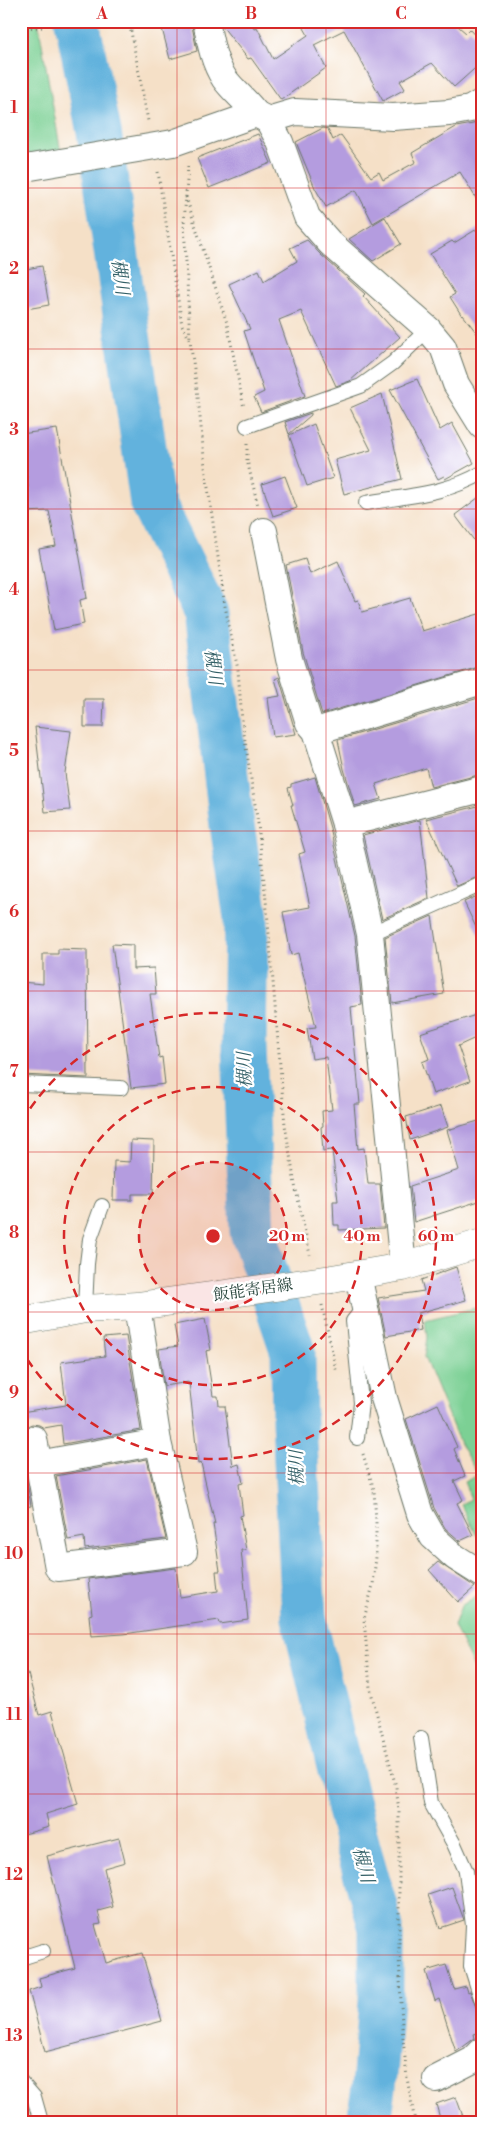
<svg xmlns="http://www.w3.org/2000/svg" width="503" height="2143" viewBox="0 0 503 2143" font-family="'Libre Bodoni','Noto Serif JP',serif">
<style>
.green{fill:#7bd094;stroke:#4d8664}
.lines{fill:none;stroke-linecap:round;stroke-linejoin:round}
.river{stroke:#62b2dd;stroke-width:45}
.building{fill:#b49cdf}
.lane-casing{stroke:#6a7667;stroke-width:16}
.street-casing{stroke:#6a7667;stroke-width:28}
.primary-casing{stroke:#6a7667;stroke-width:29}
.path{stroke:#6a7667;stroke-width:3;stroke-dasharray:1 4;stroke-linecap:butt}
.lane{stroke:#fff;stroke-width:14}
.street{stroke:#fff;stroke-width:26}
.primary{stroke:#fff;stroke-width:28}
.street-bridge-casing{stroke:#6a7667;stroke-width:28;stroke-linecap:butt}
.primary-bridge-casing{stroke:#6a7667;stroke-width:29;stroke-linecap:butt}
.street-bridge{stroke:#fff;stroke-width:26}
.primary-bridge{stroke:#fff;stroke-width:28}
.grid{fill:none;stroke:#d62828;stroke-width:1;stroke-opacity:0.55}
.ring{fill:none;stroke:#d62828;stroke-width:2.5;stroke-dasharray:9 6}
.labels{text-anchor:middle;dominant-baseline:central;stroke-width:4.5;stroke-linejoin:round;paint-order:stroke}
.street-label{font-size:16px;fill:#1f3d34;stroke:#fff}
.water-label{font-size:18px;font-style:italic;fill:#336067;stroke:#fff}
.centre{fill:#d62828;stroke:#fff;stroke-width:2.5}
.ring-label{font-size:15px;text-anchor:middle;font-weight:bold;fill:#d62828;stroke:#fff;stroke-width:4.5;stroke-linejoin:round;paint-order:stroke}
.neatline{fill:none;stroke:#d62828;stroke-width:2}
.grid-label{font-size:16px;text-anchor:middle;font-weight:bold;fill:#d62828}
</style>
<rect width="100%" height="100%" fill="#fff"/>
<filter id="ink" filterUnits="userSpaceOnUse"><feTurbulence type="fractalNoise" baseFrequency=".02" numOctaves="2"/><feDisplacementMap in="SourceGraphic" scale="10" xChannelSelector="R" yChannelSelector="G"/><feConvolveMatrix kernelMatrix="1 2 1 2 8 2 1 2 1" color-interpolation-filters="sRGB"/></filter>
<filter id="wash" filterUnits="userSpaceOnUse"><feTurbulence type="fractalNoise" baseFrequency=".0096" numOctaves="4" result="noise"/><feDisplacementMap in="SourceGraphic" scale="20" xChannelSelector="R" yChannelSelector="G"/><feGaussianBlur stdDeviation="1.12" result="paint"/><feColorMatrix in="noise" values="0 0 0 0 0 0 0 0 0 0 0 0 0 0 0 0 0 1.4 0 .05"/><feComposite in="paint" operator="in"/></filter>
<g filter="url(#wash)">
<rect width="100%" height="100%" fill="#f5e0c7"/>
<g class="green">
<path d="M 21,21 L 38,21 L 61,153 L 21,159 Z"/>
<path d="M 475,1308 L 482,1322 L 482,1532 L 477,1536 L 461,1504 L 471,1499 L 464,1482 L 478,1475 L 460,1444 L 424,1357 L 427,1338 L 425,1320 Z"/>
<path d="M 482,1592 L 482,1685 L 454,1626 L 461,1606 Z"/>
</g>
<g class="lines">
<path class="river" d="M 77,21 L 99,132 L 152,503 L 206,613 L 232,825 L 246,918 L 244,1046 L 252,1231 L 293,1352 L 294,1421 L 304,1618 L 358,1847 L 381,1928 L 381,2001 L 374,2087 L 369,2122"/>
</g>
<g id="blocks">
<g class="building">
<path d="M 160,21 L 191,21 L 197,51 L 170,59 Z"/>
<path d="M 221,21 L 251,21 L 254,28 L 257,27 L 273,59 L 308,35 L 300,21 L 452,21 L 466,33 L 470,29 L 482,42 L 482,62 L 454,87 L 432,63 L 400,81 L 405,89 L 383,101 L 344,30 L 314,45 L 326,68 L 281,100 L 251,58 L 248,59 L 222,26 Z"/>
<path d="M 482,120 L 482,208 L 460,172 L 373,223 L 356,190 L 326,207 L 315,188 L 296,142 L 323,128 L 328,129 L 333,140 L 341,135 L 371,177 L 379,172 L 383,180 L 416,162 L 412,153 L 456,127 L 473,124 Z"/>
<path d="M 258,134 L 271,163 L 209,188 L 197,158 Z"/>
<path d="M 385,217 L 401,244 L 373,261 L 349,239 Z"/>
<path d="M 482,226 L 482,340 L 463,315 L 462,316 L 450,297 L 455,294 L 430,254 L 452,241 L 454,243 Z"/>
<path d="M 307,240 L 320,254 L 365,294 L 363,296 L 400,337 L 350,381 L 336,386 L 301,311 L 279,320 L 305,396 L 261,412 L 254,397 L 264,392 L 244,331 L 250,329 L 229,284 L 259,270 L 264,281 L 297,261 L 290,248 Z"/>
<path d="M 42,266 L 49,305 L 21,310 L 21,270 Z"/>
<path d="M 417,379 L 440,430 L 452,423 L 474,463 L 445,479 L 444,476 L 438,479 L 390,390 Z"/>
<path d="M 382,394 L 402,479 L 344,494 L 335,460 L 371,450 L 350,408 Z"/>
<path d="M 311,413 L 311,415 L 289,434 L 285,422 Z"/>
<path d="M 314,424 L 333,478 L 307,486 L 289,435 Z"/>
<path d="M 57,429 L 87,598 L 80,600 L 84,624 L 54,630 L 39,549 L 56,546 L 49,511 L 21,512 L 21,487 L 28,487 L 21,434 Z"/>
<path d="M 285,476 L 297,508 L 273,516 L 262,484 Z"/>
<path d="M 482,495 L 482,551 L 455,515 Z"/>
<path d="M 305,559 L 310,574 L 338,561 L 355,601 L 358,600 L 362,612 L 410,598 L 422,631 L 482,613 L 482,666 L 322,714 L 303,652 L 286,565 Z"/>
<path d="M 279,677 L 296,734 L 273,737 L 268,698 L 280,696 L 275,679 Z"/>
<path d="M 482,697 L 482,774 L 431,787 L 426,768 L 376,784 L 381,799 L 355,806 L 344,769 L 338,740 Z"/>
<path d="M 84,699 L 104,699 L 103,727 L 84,727 Z"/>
<path d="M 35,727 L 71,731 L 65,773 L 70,810 L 45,812 Z"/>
<path d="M 315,777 L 330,828 L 355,936 L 362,1005 L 351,1007 L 360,1104 L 354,1104 L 358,1149 L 364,1148 L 368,1184 L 380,1184 L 384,1228 L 339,1230 L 339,1225 L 334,1225 L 333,1201 L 338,1201 L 332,1150 L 323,1151 L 321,1127 L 323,1126 L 322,1111 L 332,1110 L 326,1057 L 312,1059 L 307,1028 L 316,1027 L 298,953 L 291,955 L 283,912 L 310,907 L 299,854 L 305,852 L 291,805 L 293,805 L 288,788 L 291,787 L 291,784 Z"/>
<path d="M 482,805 L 482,875 L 457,886 L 426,819 Z"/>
<path d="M 420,820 L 429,898 L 382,919 L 363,835 Z"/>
<path d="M 482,894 L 482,940 L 464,902 Z"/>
<path d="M 432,916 L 444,994 L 392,1003 L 385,937 Z"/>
<path d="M 112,944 L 133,945 L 133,969 L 154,968 L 156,994 L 150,994 L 159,1058 L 162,1057 L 165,1084 L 131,1088 Z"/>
<path d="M 58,949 L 87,950 L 88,1078 L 21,1075 L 21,982 L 43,984 L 43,954 L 58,954 Z"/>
<path d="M 482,1013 L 482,1035 L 458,1046 L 470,1081 L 433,1094 L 422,1062 L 429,1059 L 420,1033 Z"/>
<path d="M 441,1106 L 448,1127 L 410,1140 L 406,1117 Z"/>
<path d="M 482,1120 L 482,1200 L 414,1222 L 410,1186 L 459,1170 L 447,1130 Z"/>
<path d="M 131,1140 L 154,1141 L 153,1194 L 132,1194 L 132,1200 L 113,1200 L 114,1161 L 130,1162 Z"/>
<path d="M 456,1267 L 466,1300 L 418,1313 L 421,1330 L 386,1336 L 378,1298 L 424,1291 L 421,1280 Z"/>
<path d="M 205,1319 L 211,1350 L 206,1351 L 213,1396 L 218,1396 L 219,1406 L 225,1406 L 233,1466 L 239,1464 L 243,1483 L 239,1484 L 243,1515 L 240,1516 L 246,1550 L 241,1550 L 248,1620 L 220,1624 L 219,1620 L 124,1634 L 91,1636 L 89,1615 L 92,1614 L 88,1579 L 176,1568 L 180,1597 L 218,1591 L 216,1571 L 220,1571 L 213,1524 L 215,1524 L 201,1463 L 198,1464 L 189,1382 L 164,1386 L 159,1349 L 178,1346 L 174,1325 Z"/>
<path d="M 126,1336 L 141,1430 L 63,1444 L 61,1425 L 44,1428 L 39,1425 L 32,1424 L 25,1427 L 21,1432 L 21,1412 L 66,1405 L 61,1362 L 105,1356 L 103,1338 Z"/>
<path d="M 438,1404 L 457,1447 L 454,1449 L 465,1476 L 454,1481 L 463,1500 L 457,1503 L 473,1535 L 460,1541 L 445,1528 L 434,1508 L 406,1419 Z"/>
<path d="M 147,1459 L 166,1539 L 85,1549 L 84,1537 L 68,1540 L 56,1476 Z"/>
<path d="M 26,1477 L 31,1506 L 21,1508 L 21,1478 Z"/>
<path d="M 438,1562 L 475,1587 L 458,1602 L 429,1570 Z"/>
<path d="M 28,1674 L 39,1715 L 52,1711 L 78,1804 L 46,1814 L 49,1827 L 21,1835 L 21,1675 Z"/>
<path d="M 119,1838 L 125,1862 L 104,1868 L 113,1907 L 98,1911 L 101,1924 L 95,1925 L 106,1963 L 142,1953 L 162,2021 L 45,2052 L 29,1991 L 41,1987 L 39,1978 L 75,1968 L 47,1856 Z"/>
<path d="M 452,1887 L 464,1920 L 440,1928 L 428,1895 Z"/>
<path d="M 446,1965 L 454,1989 L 466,1986 L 468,1992 L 470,1991 L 482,2023 L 482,2032 L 474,2034 L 475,2038 L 456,2052 L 439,1999 L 435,2001 L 426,1971 Z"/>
<path d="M 456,2097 L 465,2122 L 441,2122 L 436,2104 Z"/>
</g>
</g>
</g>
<g filter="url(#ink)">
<use href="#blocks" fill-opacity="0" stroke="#6a7667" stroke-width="1"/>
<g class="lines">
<g class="lane-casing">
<g id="lane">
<path d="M 247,426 L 361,386 L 393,363 L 428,329"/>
<path d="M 366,503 C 405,496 447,494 482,473"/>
<path d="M 370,934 L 482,884"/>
<path d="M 21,1084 L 121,1088"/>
<path d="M 85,1309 L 87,1264 L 90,1239 L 102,1206"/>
<path d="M 357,1438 L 361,1403 L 353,1321 L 365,1306"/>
<path d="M 421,1738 L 431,1803 L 454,1844 L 466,1871 L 473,1925 L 471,1966 L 482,2001"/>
<path d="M 21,1958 L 43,1951"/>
<path d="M 21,2082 L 34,2097 L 41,2122"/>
</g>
</g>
<g class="street-casing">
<g id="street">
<path d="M 206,21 C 210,41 213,61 224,78 C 233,91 247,101 256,114"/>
<path d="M 268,120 L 280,142 L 307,217 L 330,243 L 428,329 L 443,347 L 456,384 L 482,426"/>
<path d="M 173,143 L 256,114 L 268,120 L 295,112 L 393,117 L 449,113 L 470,109 L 482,102"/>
<path d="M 264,531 L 289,659 L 309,723 L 316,731 L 345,824 L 370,934 L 403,1267"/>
<path d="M 316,731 L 482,681"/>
<path d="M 345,824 L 482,789"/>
<path d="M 358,1275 L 384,1398 L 420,1514 L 433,1537 L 455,1557 L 482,1574"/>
<path d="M 34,1439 L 58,1568 L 184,1552 L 158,1442 L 137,1306"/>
<path d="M 38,1464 L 158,1442"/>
<path d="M 436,2079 L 473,2060 L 482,2051"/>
</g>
</g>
<g class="primary-casing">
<g id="primary">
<path d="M 332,1279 L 403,1267 L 482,1243"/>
<path d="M 21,1321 L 85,1309 L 137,1306 L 218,1295"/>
</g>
</g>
<g class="path">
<path d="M 129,21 L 148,121"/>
<path d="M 21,28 L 44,27"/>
<path d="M 188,166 L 184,223 L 190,339"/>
<path d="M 158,172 L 182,325 L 190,340 L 198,397 L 205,467 L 225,606 L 238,670 L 242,721 L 258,824 L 267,910 L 285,1125 L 295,1185 L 310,1255"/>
<path d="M 186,197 L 227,323 L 244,408"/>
<path d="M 247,444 L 247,460 L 258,506"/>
<path d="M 322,1305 L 336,1370"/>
<path d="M 363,1454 L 374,1490 L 376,1521 L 376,1557 L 373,1585 L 364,1619 L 370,1688 L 396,1787 L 399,1811 L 399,1955 L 402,2028 L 407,2078 L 415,2122"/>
</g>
<use href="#lane" class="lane"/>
<use href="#street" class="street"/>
<use href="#primary" class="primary"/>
<g class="street-bridge-casing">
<path id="street-bridge" d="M 31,167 L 173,143"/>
</g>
<g class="primary-bridge-casing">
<path id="primary-bridge" d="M 218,1295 L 332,1279"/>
</g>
<use href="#street-bridge" class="street-bridge"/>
<use href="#primary-bridge" class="primary-bridge"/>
</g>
</g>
<path class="grid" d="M 177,21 L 177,2122M 326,21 L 326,2122M 21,188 L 482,188M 21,349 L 482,349M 21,509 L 482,509M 21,670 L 482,670M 21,831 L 482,831M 21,991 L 482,991M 21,1152 L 482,1152M 21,1312 L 482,1312M 21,1473 L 482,1473M 21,1634 L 482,1634M 21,1794 L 482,1794M 21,1955 L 482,1955"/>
<circle cx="213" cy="1236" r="74" fill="#d62828" fill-opacity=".12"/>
<g class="ring">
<circle cx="213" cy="1236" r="74"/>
<circle cx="213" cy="1236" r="149"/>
<path d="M22 1121A223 223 0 1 1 22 1351"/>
</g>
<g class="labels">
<g class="street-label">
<text transform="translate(253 1290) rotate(-8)">飯能寄居線</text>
</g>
<g class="water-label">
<text transform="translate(120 277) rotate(82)">槻川</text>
<text transform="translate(213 667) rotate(82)">槻川</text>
<text transform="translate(245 1070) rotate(-92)">槻川</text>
<text transform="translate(297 1468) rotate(-92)">槻川</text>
<text transform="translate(363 1865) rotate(75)">槻川</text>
</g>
</g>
<circle cx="213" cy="1236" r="8" class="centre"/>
<g class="ring-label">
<text x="287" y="1241">20 m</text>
<text x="362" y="1241">40 m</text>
<text x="436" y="1241">60 m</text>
</g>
<rect width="503" height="2143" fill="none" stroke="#fff" stroke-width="55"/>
<rect x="28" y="28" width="448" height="2088" class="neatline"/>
<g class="grid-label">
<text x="102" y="19">A</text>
<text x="251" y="19">B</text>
<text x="401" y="19">C</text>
<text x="14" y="113">1</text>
<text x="14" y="274">2</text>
<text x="14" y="435">3</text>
<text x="14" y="595">4</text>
<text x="14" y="756">5</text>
<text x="14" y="917">6</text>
<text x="14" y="1077">7</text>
<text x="14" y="1238">8</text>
<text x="14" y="1398">9</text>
<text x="14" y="1559">10</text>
<text x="14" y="1720">11</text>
<text x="14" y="1880">12</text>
<text x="14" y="2041">13</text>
</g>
</svg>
